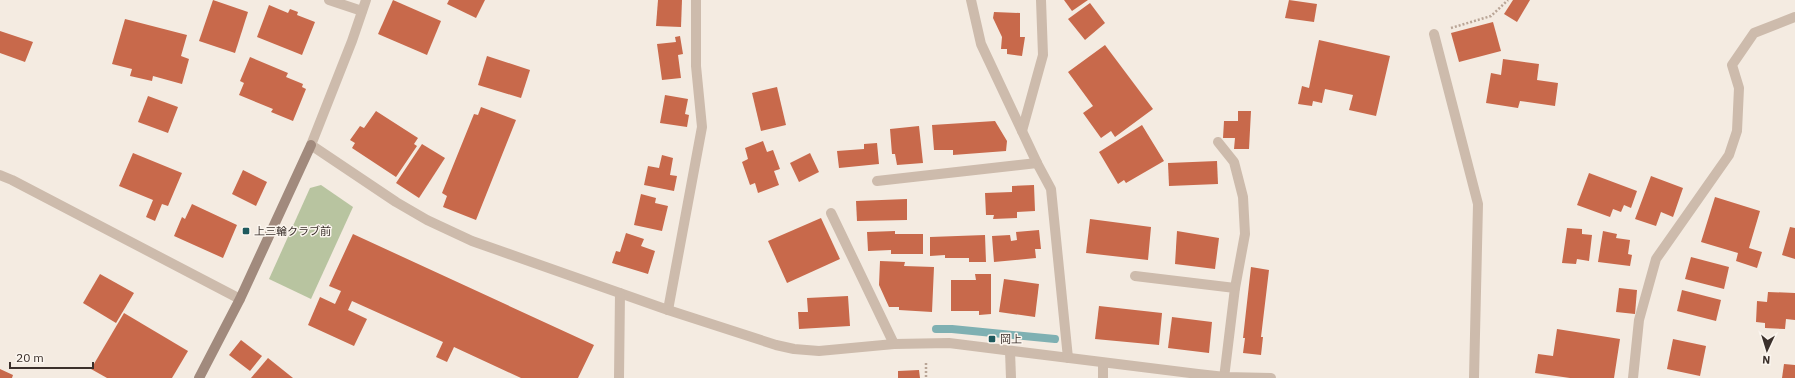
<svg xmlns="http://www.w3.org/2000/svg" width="1795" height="378" viewBox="0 0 1795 378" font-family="'IBM Plex Sans','Noto Sans JP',sans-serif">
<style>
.green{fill:#b8c4a0}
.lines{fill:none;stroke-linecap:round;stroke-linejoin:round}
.stream{stroke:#7fb0b2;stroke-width:8}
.building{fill:#c8694b}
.path{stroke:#b9a596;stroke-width:2.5;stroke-dasharray:2 2;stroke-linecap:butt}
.lane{stroke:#cdbbac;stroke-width:10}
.street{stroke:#cdbbac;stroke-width:10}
.secondary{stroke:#a18a7d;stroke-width:10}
.poi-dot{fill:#1f5a5e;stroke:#fbf5ee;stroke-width:1.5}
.labels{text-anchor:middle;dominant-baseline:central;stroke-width:3;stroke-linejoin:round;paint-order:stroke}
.poi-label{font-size:11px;fill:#3b302b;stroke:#fbf5ee;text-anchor:start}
</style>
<rect width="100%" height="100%" fill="#f4ebe1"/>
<path class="green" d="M 321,185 L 353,207 L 311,299 L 269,279 L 310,188 Z"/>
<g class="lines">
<path class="stream" d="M 936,329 L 952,329 L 1055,339"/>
</g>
<g class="building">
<path d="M 213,0 L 248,12 L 235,53 L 199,41 Z"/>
<path d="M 393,0 L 441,21 L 427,55 L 378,34 Z"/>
<path d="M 449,0 L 485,0 L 476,18 L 447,4 Z"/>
<path d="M 658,0 L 682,0 L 681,27 L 656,26 Z"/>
<path d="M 1064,0 L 1088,0 L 1072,11 Z"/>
<path d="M 1289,0 L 1317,4 L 1314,22 L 1285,18 Z"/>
<path d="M 1513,0 L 1530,0 L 1517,22 L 1504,14 Z"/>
<path d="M 1090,3 L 1105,23 L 1085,40 L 1068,19 Z"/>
<path d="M 269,5 L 288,13 L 290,9 L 298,12 L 297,15 L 315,22 L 302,55 L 257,37 Z"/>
<path d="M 994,12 L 1020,13 L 1020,37 L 1025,37 L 1022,56 L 1007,54 L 1007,49 L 1001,49 L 1002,37 L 993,18 Z"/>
<path d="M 125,19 L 187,35 L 181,56 L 189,59 L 182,84 L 153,76 L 152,81 L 130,76 L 132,69 L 112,64 Z"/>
<path d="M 1493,22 L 1501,51 L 1459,62 L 1451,33 Z"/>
<path d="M 0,31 L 33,42 L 25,62 L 0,53 Z"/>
<path d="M 680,36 L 683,54 L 678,55 L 681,78 L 662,80 L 657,44 L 676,42 L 675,37 Z"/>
<path d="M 1319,40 L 1390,56 L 1376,116 L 1349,110 L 1353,95 L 1325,89 L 1322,103 L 1313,101 L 1312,106 L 1298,104 L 1302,86 L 1309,88 Z"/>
<path d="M 1105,45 L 1153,109 L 1115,137 L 1111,131 L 1101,138 L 1083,113 L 1093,106 L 1068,72 Z"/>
<path d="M 487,56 L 530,70 L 521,98 L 478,85 Z"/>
<path d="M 250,57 L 288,73 L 286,77 L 303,84 L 302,87 L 306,89 L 293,121 L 271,112 L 273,109 L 239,95 L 244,83 L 240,81 Z"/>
<path d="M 1503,59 L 1539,64 L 1537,80 L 1558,83 L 1555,106 L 1520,101 L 1518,108 L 1486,103 L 1491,73 L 1501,75 Z"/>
<path d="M 777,87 L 786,125 L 761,131 L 752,93 Z"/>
<path d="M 665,95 L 688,99 L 685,114 L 689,115 L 687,127 L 660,123 Z"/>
<path d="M 148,96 L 178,107 L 168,133 L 138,122 Z"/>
<path d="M 481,107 L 516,120 L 476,220 L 443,207 L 447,196 L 442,193 L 474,114 L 478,115 Z"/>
<path d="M 376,111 L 418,138 L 414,144 L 417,146 L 396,177 L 352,148 L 355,143 L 350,140 L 360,126 L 364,128 Z"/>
<path d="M 1238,111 L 1251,111 L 1249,149 L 1234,149 L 1235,138 L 1223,138 L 1224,121 L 1238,121 Z"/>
<path d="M 995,121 L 1007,141 L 1006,151 L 953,155 L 953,150 L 934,150 L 932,125 Z"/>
<path d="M 1142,125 L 1164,161 L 1126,183 L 1124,180 L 1118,184 L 1099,152 Z"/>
<path d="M 919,126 L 923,163 L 897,165 L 895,154 L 892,154 L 890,129 Z"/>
<path d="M 763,141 L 767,152 L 773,150 L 780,169 L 774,171 L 779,185 L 758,193 L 755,183 L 750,185 L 742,162 L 748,159 L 745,148 Z"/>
<path d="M 877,143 L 879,164 L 839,168 L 837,151 L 864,149 L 864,144 Z"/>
<path d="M 422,144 L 445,158 L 419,198 L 396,183 Z"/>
<path d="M 133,153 L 182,173 L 168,206 L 162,204 L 155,221 L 146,217 L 153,200 L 119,186 Z"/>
<path d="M 810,153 L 819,172 L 799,182 L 790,163 Z"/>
<path d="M 662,155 L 673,158 L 670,175 L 677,176 L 674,191 L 644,185 L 648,166 L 659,168 Z"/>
<path d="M 1217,161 L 1218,184 L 1169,186 L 1168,163 Z"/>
<path d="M 243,170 L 267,182 L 256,206 L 232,194 Z"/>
<path d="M 1589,173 L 1637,191 L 1631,208 L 1624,205 L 1621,212 L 1613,209 L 1610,217 L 1577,205 Z"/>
<path d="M 1651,176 L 1683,188 L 1673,217 L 1661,212 L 1656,226 L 1635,219 Z"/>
<path d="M 1034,185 L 1035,211 L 1017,212 L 1017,218 L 993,219 L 994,215 L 986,215 L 985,193 L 1012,192 L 1012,186 Z"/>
<path d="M 641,194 L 656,198 L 655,203 L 668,206 L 662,231 L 634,225 Z"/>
<path d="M 1715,197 L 1760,211 L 1749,248 L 1762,252 L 1757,268 L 1736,261 L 1738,253 L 1701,242 Z"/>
<path d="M 907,199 L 907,220 L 857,221 L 856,201 Z"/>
<path d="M 192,204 L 237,225 L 223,258 L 174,236 L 182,217 L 185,219 Z"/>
<path d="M 821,218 L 840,259 L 787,283 L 768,241 Z"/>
<path d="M 1090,219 L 1151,227 L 1148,260 L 1086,253 Z"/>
<path d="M 1790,227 L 1795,228 L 1795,259 L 1782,255 Z"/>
<path d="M 1567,228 L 1582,229 L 1582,234 L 1592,235 L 1589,261 L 1577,259 L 1576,264 L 1562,263 Z"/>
<path d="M 1039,230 L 1041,249 L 1035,249 L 1036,258 L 994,262 L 992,236 L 1010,235 L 1011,241 L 1017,240 L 1016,232 Z"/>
<path d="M 895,231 L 895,234 L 923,234 L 923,254 L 891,254 L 891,250 L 868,251 L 867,232 Z"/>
<path d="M 1177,231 L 1219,238 L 1215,269 L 1175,264 Z"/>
<path d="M 1603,231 L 1617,234 L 1616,238 L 1630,240 L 1628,254 L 1632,255 L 1630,266 L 1598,262 Z"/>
<path d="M 626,233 L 644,239 L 641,246 L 655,251 L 648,274 L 612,263 L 616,251 L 620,252 Z"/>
<path d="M 353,234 L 594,345 L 578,378 L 521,378 L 454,347 L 447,362 L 436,357 L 443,342 L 352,301 L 348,310 L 367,319 L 354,346 L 308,325 L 320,297 L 335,304 L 341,291 L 329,286 Z"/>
<path d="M 985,235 L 986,262 L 969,262 L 969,258 L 945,258 L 945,255 L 930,256 L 930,237 Z"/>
<path d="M 1691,257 L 1729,267 L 1724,289 L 1685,279 Z"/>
<path d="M 880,261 L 905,262 L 904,266 L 934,267 L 932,312 L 899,310 L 899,307 L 889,307 L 879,285 Z"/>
<path d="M 1251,267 L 1269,270 L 1261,337 L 1263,337 L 1261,355 L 1243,353 L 1245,338 L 1243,338 Z"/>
<path d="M 100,274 L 134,293 L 116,323 L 83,303 Z"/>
<path d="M 975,274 L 991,274 L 991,314 L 979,315 L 979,311 L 951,311 L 951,280 L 976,280 Z"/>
<path d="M 1004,279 L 1039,284 L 1035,317 L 999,312 Z"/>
<path d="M 1619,288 L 1637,290 L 1635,314 L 1616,312 Z"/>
<path d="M 1682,290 L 1721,300 L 1716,321 L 1677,311 Z"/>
<path d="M 1768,292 L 1795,293 L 1795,320 L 1786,319 L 1785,329 L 1765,328 L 1765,323 L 1756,322 L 1757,301 L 1767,302 Z"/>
<path d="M 848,296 L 850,326 L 799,329 L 798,312 L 808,312 L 807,298 Z"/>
<path d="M 1099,306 L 1162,313 L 1159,345 L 1095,339 Z"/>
<path d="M 124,313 L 188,351 L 172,378 L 107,378 L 91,369 Z"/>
<path d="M 1172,317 L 1212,322 L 1209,353 L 1168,348 Z"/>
<path d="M 1557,329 L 1620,339 L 1614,378 L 1570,378 L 1535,373 L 1538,354 L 1553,356 Z"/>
<path d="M 1673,339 L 1706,346 L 1700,376 L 1667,369 Z"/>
<path d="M 241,340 L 262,356 L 250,371 L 229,355 Z"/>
<path d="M 268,358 L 293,378 L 251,378 Z"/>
<path d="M 1784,364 L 1795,365 L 1795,378 L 1782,378 Z"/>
<path d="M 0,369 L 13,375 L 12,378 L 0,378 Z"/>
<path d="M 919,370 L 920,378 L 898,378 L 898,371 Z"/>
</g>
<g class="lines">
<g class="path">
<path d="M 1451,28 L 1491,16 L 1508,0"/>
<path d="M 926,363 L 926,378"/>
</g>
<g class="lane">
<path d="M 329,0 L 362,11"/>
<path d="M 1218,142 L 1234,162 L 1243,197 L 1245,234 L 1235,288"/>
<path d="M 877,181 L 1037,163"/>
<path d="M 831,213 L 894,344"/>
<path d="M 1135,276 L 1235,288 L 1224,378"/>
<path d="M 668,310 L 702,127 L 696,66 L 696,0"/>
<path d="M 1103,363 L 1103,378"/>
<path d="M 1633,378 L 1639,320 L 1656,259 L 1729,155 L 1737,131 L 1739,88 L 1732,65 L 1754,33 L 1795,17"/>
</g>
<g class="street">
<path d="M 366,0 L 352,41 L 311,145 L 396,202 L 427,220 L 472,241 L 668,310 L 776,345 L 794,349 L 819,351 L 894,344 L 949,343 L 1198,374 L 1225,377 L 1271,378"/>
<path d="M 971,0 L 981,44 L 1037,163 L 1051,189 L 1068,358"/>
<path d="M 1434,34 L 1478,204 L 1474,378"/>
<path d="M 1022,131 L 1043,55 L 1041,0"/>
<path d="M 0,175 L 12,180 L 240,299"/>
<path d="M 1010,351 L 1011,378"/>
<path d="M 619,378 L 620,293"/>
</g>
<path class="secondary" d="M 199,378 L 240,299 L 311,145"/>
</g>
<g class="poi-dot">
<rect x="242" y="227" width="8" height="8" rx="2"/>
<rect x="988" y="335" width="8" height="8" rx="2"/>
</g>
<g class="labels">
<g class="poi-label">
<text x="254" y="231">上三輪クラブ前</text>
<text x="1000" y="339">岡上</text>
</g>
</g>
<g transform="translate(1767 350) rotate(184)" stroke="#fbf5ee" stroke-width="3" paint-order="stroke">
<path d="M0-3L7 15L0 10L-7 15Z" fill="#3b302b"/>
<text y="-6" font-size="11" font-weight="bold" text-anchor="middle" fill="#3b302b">N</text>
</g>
<path d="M10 362v6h83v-6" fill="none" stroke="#3b302b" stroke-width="2"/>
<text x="16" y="362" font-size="12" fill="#3b302b" stroke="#fbf5ee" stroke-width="3" paint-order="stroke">20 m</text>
</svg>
